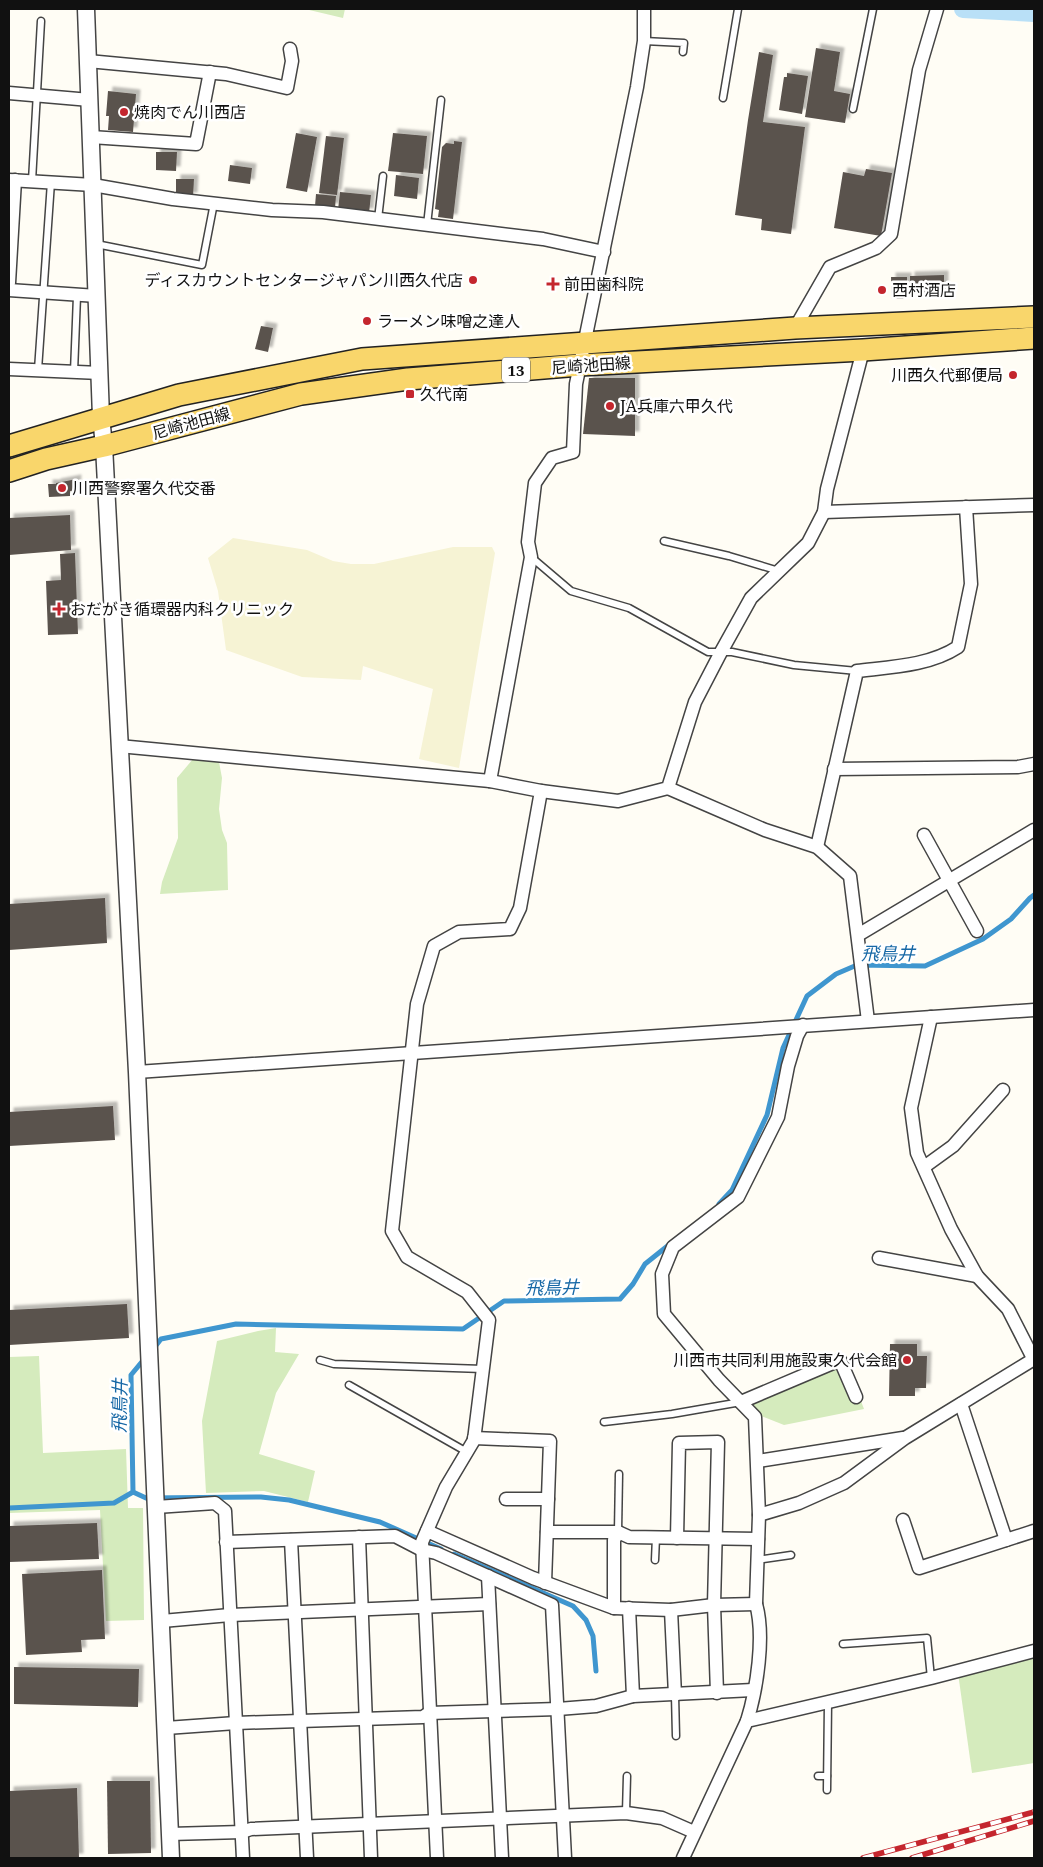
<svg xmlns="http://www.w3.org/2000/svg" width="1043" height="1867" viewBox="0 0 1043 1867" font-family="'Noto Serif','Noto Sans JP',serif">
<style>
.farmland{fill:#f6f3d4}
.green{fill:#d5ebbd}
.lines{fill:none;stroke-linecap:round;stroke-linejoin:round}
.stream{stroke:#3f96cf;stroke-width:5}
.canal{stroke:#b9e0f7;stroke-width:18}
.building{fill:#5a524d;filter:url(#shadow)}
.service-casing{stroke:#444;stroke-width:9}
.minor-casing{stroke:#444;stroke-width:15}
.tertiary-casing{stroke:#444;stroke-width:19}
.primary-casing{stroke:#222;stroke-width:24}
.service{stroke:#fff;stroke-width:6}
.minor{stroke:#fff;stroke-width:12}
.tertiary{stroke:#fff;stroke-width:16}
.primary{stroke:#f9d66b;stroke-width:21}
.rail-casing{stroke:#c4262e;stroke-width:5.5}
.rail{stroke:#fff;stroke-width:4;stroke-dasharray:11;stroke-linecap:butt}
.poi-dot{fill:#c4262e;stroke:#fff;stroke-width:2}
.labels{text-anchor:middle;dominant-baseline:central;stroke-width:5;stroke-linejoin:round;paint-order:stroke}
.shield{fill:#fff;stroke:#585858;stroke-width:1}
.shield-label{font-size:15px;font-weight:bold;fill:#111}
.poi-label{font-size:16px;fill:#111;stroke:#fff;text-anchor:start}
.street-label{font-size:16px;fill:#111;stroke:#fff}
.water-label{font-size:18px;font-style:italic;fill:#1768a6;stroke:#fff}
</style>
<defs>
<filter id="shadow"><feDropShadow dx="4.5" dy="-4.5" stdDeviation="1" flood-color="#0004"/></filter>
</defs>
<rect width="100%" height="100%" fill="#fffdf5"/>
<path class="farmland" d="M 233,538 L 307,550 L 333,561 L 351,564 L 374,564 L 453,547 L 492,547 L 495,553 L 459,768 L 419,759 L 433,689 L 363,666 L 361,680 L 302,677 L 226,650 L 218,591 L 208,558 Z"/>
<g class="green">
<path d="M 305,9 L 345,9 L 343,18 Z"/>
<path d="M 193,759 L 219,762 L 222,778 L 219,809 L 222,830 L 227,843 L 228,890 L 160,894 L 162,882 L 178,838 L 177,778 Z"/>
<path d="M 276,1328 L 275,1352 L 299,1354 L 276,1393 L 259,1454 L 315,1471 L 308,1502 L 264,1491 L 206,1493 L 202,1421 L 217,1341 L 258,1331 Z"/>
<path d="M 39,1356 L 43,1453 L 126,1449 L 128,1508 L 143,1508 L 144,1620 L 106,1621 L 100,1510 L 9,1513 L 9,1357 Z"/>
<path d="M 847,1365 L 864,1409 L 784,1425 L 759,1415 L 753,1403 Z"/>
<path d="M 1034,1657 L 1034,1763 L 972,1773 L 958,1673 Z"/>
</g>
<g class="lines">
<g class="stream">
<path d="M 719,1204 L 732,1190 L 767,1115 L 783,1048 L 807,996 L 836,974 L 857,965 L 925,966 L 983,939 L 1011,919 L 1030,898 L 1034,895"/>
<path d="M 154,1348 L 161,1339 L 236,1324 L 463,1329 L 504,1301 L 620,1299 L 633,1284 L 645,1264 L 670,1244"/>
<path d="M 133,1492 L 146,1498 L 261,1497 L 289,1500 L 380,1522 L 441,1549"/>
<path d="M 9,1508 L 114,1503 L 133,1492 L 131,1375 L 145,1358"/>
<path d="M 454,1554 L 573,1606 L 586,1620 L 593,1636 L 596,1671"/>
</g>
<path class="canal" d="M 963,9 L 1034,13"/>
</g>
<g class="building">
<path d="M 816,48 L 840,52 L 834,91 L 850,94 L 845,123 L 805,117 Z"/>
<path d="M 759,52 L 773,55 L 763,122 L 805,127 L 791,234 L 761,230 L 762,219 L 735,215 L 748,120 Z"/>
<path d="M 787,73 L 808,76 L 802,114 L 779,110 L 784,77 L 787,77 Z"/>
<path d="M 108,91 L 136,94 L 133,132 L 108,130 L 109,116 L 106,116 Z"/>
<path d="M 296,133 L 317,137 L 307,192 L 286,188 Z"/>
<path d="M 393,133 L 427,136 L 423,174 L 388,171 Z"/>
<path d="M 326,136 L 344,138 L 337,195 L 319,193 Z"/>
<path d="M 454,141 L 462,142 L 453,219 L 438,217 L 439,210 L 435,209 L 442,147 L 446,143 L 454,144 Z"/>
<path d="M 156,152 L 177,152 L 176,171 L 156,170 Z"/>
<path d="M 230,165 L 252,168 L 250,184 L 228,181 Z"/>
<path d="M 866,169 L 892,173 L 881,236 L 834,228 L 843,172 L 864,176 Z"/>
<path d="M 396,175 L 419,178 L 417,199 L 394,196 Z"/>
<path d="M 176,179 L 194,179 L 193,197 L 176,197 Z"/>
<path d="M 340,192 L 371,195 L 369,213 L 338,210 Z"/>
<path d="M 316,194 L 336,196 L 335,208 L 315,206 Z"/>
<path d="M 944,275 L 944,296 L 910,296 L 910,276 Z"/>
<path d="M 891,277 L 907,277 L 907,299 L 892,299 Z"/>
<path d="M 261,326 L 273,328 L 268,352 L 255,349 Z"/>
<path d="M 589,378 L 635,378 L 635,436 L 583,434 Z"/>
<path d="M 77,479 L 76,491 L 70,491 L 70,496 L 49,497 L 48,484 L 56,484 L 56,483 Z"/>
<path d="M 70,515 L 71,550 L 9,555 L 9,518 Z"/>
<path d="M 75,553 L 78,634 L 48,635 L 46,581 L 61,580 L 60,554 Z"/>
<path d="M 105,898 L 107,943 L 9,950 L 9,904 Z"/>
<path d="M 113,1106 L 115,1140 L 9,1146 L 9,1112 Z"/>
<path d="M 127,1304 L 129,1338 L 9,1345 L 9,1310 Z"/>
<path d="M 890,1344 L 917,1344 L 917,1356 L 927,1356 L 926,1388 L 915,1388 L 915,1396 L 889,1396 Z"/>
<path d="M 97,1523 L 99,1559 L 9,1562 L 9,1526 Z"/>
<path d="M 102,1570 L 105,1639 L 81,1640 L 82,1652 L 26,1655 L 22,1574 Z"/>
<path d="M 14,1667 L 139,1669 L 138,1707 L 14,1704 Z"/>
<path d="M 107,1781 L 150,1781 L 151,1853 L 108,1854 Z"/>
<path d="M 77,1788 L 79,1858 L 9,1858 L 9,1791 Z"/>
</g>
<g class="lines">
<g class="service-casing">
<g id="service">
<path d="M 644,41 L 684,43 L 683,52"/>
<path d="M 723,98 L 738,9"/>
<path d="M 853,109 L 873,9"/>
<path d="M 32,181 L 41,21"/>
<path d="M 378,219 L 383,176"/>
<path d="M 427,225 L 441,100"/>
<path d="M 96,244 L 202,265 L 214,203"/>
<path d="M 38,370 L 51,182"/>
<path d="M 74,372 L 77,296"/>
<path d="M 664,541 L 729,556 L 779,571"/>
<path d="M 531,557 L 571,591 L 629,608 L 708,652 L 732,652 L 794,665 L 857,671"/>
<path d="M 320,1360 L 334,1364 L 483,1369"/>
<path d="M 349,1385 L 467,1452"/>
<path d="M 604,1422 L 672,1414 L 741,1402"/>
<path d="M 618,1532 L 619,1474"/>
<path d="M 655,1560 L 656,1537"/>
<path d="M 757,1560 L 791,1555"/>
<path d="M 843,1644 L 927,1638 L 931,1678"/>
<path d="M 675,1695 L 676,1736"/>
<path d="M 818,1776 L 827,1776"/>
<path d="M 827,1790 L 828,1703"/>
<path d="M 626,1813 L 627,1776"/>
</g>
</g>
<g class="minor-casing">
<g id="minor">
<path d="M 88,61 L 226,74 L 287,88 L 292,61 L 290,49"/>
<path d="M 9,93 L 90,100"/>
<path d="M 91,137 L 196,144 L 210,72"/>
<path d="M 9,180 L 93,185 L 173,199 L 272,210 L 323,212 L 543,239 L 604,252"/>
<path d="M 9,283 L 15,180"/>
<path d="M 9,290 L 97,296"/>
<path d="M 795,328 L 830,267 L 876,248 L 891,234 L 919,70 L 937,9"/>
<path d="M 9,369 L 100,373"/>
<path d="M 824,512 L 1034,505"/>
<path d="M 119,746 L 490,781 L 541,791 L 520,908 L 510,929 L 459,932 L 434,946 L 417,1004 L 392,1231 L 407,1257 L 467,1292 L 489,1320 L 474,1440 L 446,1487 L 422,1542 L 437,1858"/>
<path d="M 834,769 L 1018,767 L 1034,764"/>
<path d="M 490,781 L 531,557 L 528,542 L 535,483 L 552,458 L 573,452 L 576,384 L 637,87 L 644,41 L 644,9"/>
<path d="M 668,788 L 765,830 L 817,847 L 850,876 L 868,1021"/>
<path d="M 541,791 L 618,801 L 668,788 L 695,702 L 721,652 L 751,598 L 808,543 L 824,512 L 827,489 L 863,350"/>
<path d="M 924,835 L 977,931"/>
<path d="M 817,847 L 857,671 C 890,667 929,666 958,647 L 971,584 L 966,507"/>
<path d="M 858,935 L 1034,830"/>
<path d="M 931,1017 L 911,1108 L 917,1153 L 951,1229 L 977,1276 L 1008,1309 L 1034,1360"/>
<path d="M 137,1072 L 1034,1010"/>
<path d="M 924,1167 L 953,1146 L 1003,1090"/>
<path d="M 879,1258 L 977,1276"/>
<path d="M 741,1402 L 840,1360 L 856,1397"/>
<path d="M 961,1404 L 1006,1540"/>
<path d="M 474,1438 L 550,1441 L 545,1583"/>
<path d="M 758,1461 L 903,1438"/>
<path d="M 506,1499 L 548,1499"/>
<path d="M 156,1507 L 215,1503 L 225,1511 L 243,1858"/>
<path d="M 759,1515 L 755,1417 L 719,1380 L 664,1314 L 662,1274 L 673,1247 L 738,1197 L 778,1117 L 788,1066 L 797,1036 L 803,1025"/>
<path d="M 903,1520 L 919,1568 L 1034,1531"/>
<path d="M 427,1531 L 533,1578 L 614,1608 L 671,1610 L 714,1605 L 756,1604"/>
<path d="M 547,1532 L 618,1532 L 629,1537 L 758,1539"/>
<path d="M 359,1537 L 371,1858"/>
<path d="M 677,1538 L 679,1443 L 718,1442 L 714,1605 L 717,1693"/>
<path d="M 291,1540 L 307,1858"/>
<path d="M 226,1542 L 395,1536 L 422,1550 L 436,1553 L 552,1605 L 565,1858"/>
<path d="M 488,1576 L 502,1858"/>
<path d="M 614,1608 L 614,1540 L 618,1532"/>
<path d="M 629,1608 L 633,1696"/>
<path d="M 671,1610 L 675,1695"/>
<path d="M 162,1621 L 230,1615 L 489,1604"/>
<path d="M 747,1721 C 757,1689 765,1636 756,1604 L 759,1515 L 799,1503 L 844,1483 L 905,1438 L 1034,1359"/>
<path d="M 166,1728 L 236,1723 L 423,1717 L 429,1713 L 558,1709 L 596,1706 L 633,1696 L 753,1690"/>
<path d="M 170,1834 L 242,1832 L 251,1829 L 626,1813 L 662,1818 L 694,1832"/>
<path d="M 683,1858 L 747,1721 L 931,1678 L 1034,1651"/>
</g>
</g>
<g class="tertiary-casing">
<path id="tertiary" d="M 86,9 L 101,417 L 104,446 L 137,1072 L 171,1858"/>
</g>
<g class="primary-casing">
<g id="primary">
<path d="M 9,446 L 179,395 L 362,359 L 795,328 L 1034,317"/>
<path d="M 9,471 L 46,459 L 104,446 L 301,394 L 408,379 L 580,365 L 863,350 L 1034,338"/>
</g>
</g>
<use href="#service" class="service"/>
<use href="#minor" class="minor"/>
<use href="#tertiary" class="tertiary"/>
<use href="#primary" class="primary"/>
<g class="rail-casing">
<g id="rail">
<path d="M 863,1858 L 1034,1812"/>
<path d="M 912,1858 L 1034,1821"/>
</g>
</g>
<use href="#rail" class="rail"/>
</g>
<g class="poi-dot">
<circle cx="124" cy="112" r="5"/>
<circle cx="473" cy="280" r="5"/>
<path d="M550.5 276.5h5v5h5v5h-5v5h-5v-5h-5v-5h5z"/>
<circle cx="882" cy="290" r="5"/>
<circle cx="367" cy="321" r="5"/>
<circle cx="1013" cy="375" r="5"/>
<rect x="405" y="389" width="10" height="10" rx="2.5"/>
<circle cx="610" cy="406" r="5"/>
<circle cx="62" cy="488" r="5"/>
<path d="M56.5 601.5h5v5h5v5h-5v5h-5v-5h-5v-5h5z"/>
<circle cx="907" cy="1360" r="5"/>
</g>
<g class="labels">
<rect class="shield" x="502" y="357.5" width="28" height="25" rx="4"/>
<g class="shield-label">
<text x="516" y="370">13</text>
</g>
<g class="poi-label">
<text x="134" y="112">焼肉でん川西店</text>
<text x="463" y="280" text-anchor="end">ディスカウントセンタージャパン川西久代店</text>
<text x="564" y="284">前田歯科院</text>
<text x="892" y="290">西村酒店</text>
<text x="377" y="321">ラーメン味噌之達人</text>
<text x="1003" y="375" text-anchor="end">川西久代郵便局</text>
<text x="420" y="394">久代南</text>
<text x="620" y="406">JA兵庫六甲久代</text>
<text x="72" y="488">川西警察署久代交番</text>
<text x="70" y="609">おだがき循環器内科クリニック</text>
<text x="897" y="1360" text-anchor="end">川西市共同利用施設東久代会館</text>
</g>
<g class="street-label">
<text transform="translate(591 365) rotate(-4)">尼崎池田線</text>
<text transform="translate(191 423) rotate(-15)">尼崎池田線</text>
</g>
<g class="water-label">
<text x="888" y="953">飛鳥井</text>
<text transform="translate(552 1287) rotate(-1)">飛鳥井</text>
<text transform="translate(119 1406) rotate(-89)">飛鳥井</text>
</g>
</g>
<rect width="1043" height="1867" fill="none" stroke="#111111" stroke-width="20"/>
</svg>
